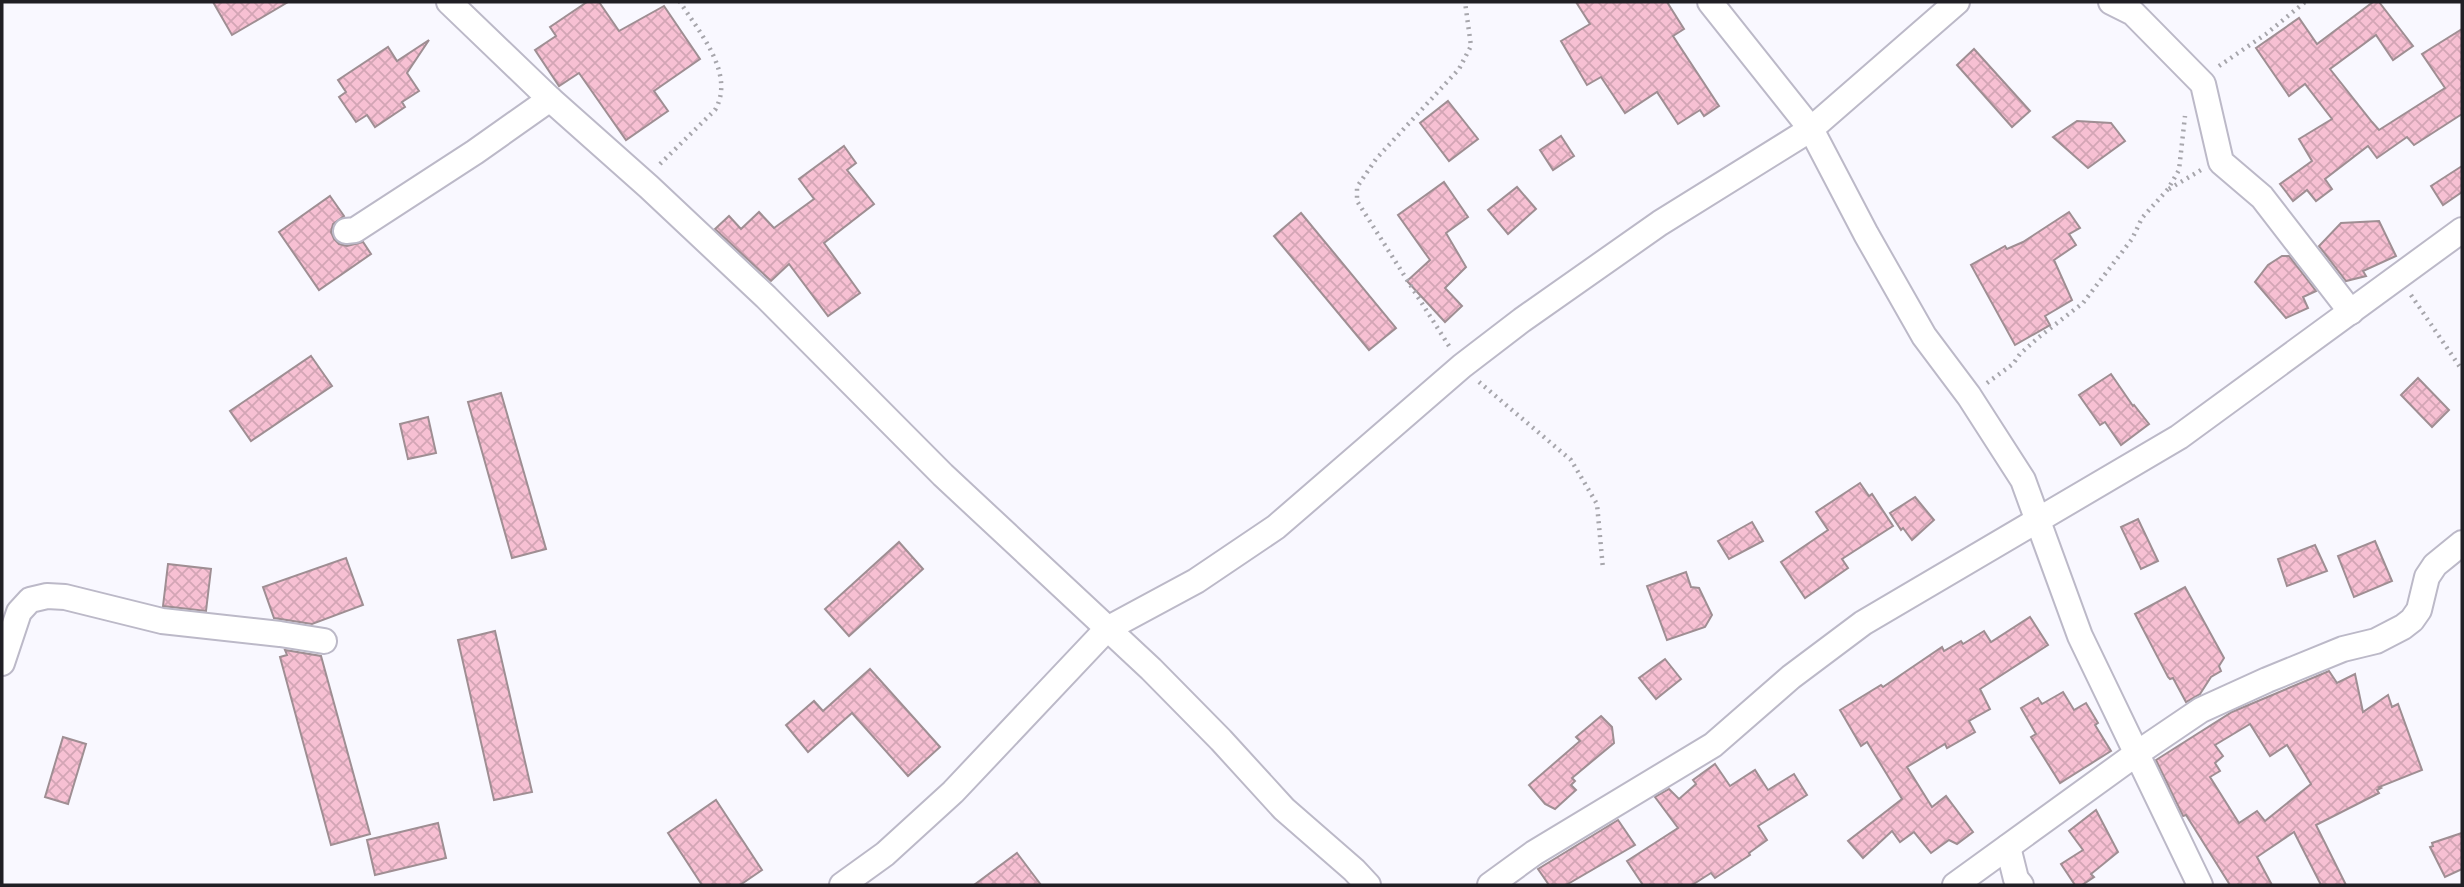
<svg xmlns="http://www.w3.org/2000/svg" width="2464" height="887" viewBox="0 0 2464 887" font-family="'Golos Text',sans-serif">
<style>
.building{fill:url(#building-cross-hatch);stroke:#9f8e93;stroke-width:2;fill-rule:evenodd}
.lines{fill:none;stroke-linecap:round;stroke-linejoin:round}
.minor-casing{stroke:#bcb9c8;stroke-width:28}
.path{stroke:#a7a6ac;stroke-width:4.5;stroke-dasharray:2 5;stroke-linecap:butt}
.minor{stroke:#fff;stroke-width:24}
</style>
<defs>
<pattern id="building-cross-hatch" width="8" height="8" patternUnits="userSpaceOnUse" patternTransform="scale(1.75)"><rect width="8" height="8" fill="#f7c0d3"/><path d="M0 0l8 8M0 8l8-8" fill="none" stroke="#d3a5b5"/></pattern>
</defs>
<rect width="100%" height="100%" fill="#f9f8ff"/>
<g class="building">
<path d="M 213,2 L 288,2 L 232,35 Z"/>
<path d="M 587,2 L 599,2 L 619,31 L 664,6 L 700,59 L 654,91 L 668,111 L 626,140 L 579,73 L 559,86 L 535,50 L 556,36 L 550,27 Z"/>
<path d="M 1576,2 L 1667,2 L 1684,29 L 1673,36 L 1719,106 L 1704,116 L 1700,110 L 1678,124 L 1657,92 L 1625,113 L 1601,77 L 1587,85 L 1561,41 L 1590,24 Z"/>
<path d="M 2373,2 L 2379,2 L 2413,46 L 2393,60 L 2376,35 L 2330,69 L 2372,122 L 2379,130 L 2445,88 L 2422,54 L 2462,29 L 2462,114 L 2414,145 L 2407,137 L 2377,158 L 2368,146 L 2325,179 L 2332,189 L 2316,201 L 2307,190 L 2293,201 L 2280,184 L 2312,161 L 2299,139 L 2332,119 L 2305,84 L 2289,96 L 2256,48 L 2299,18 L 2317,44 Z"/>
<path d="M 429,40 L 407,73 L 419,91 L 402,102 L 405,107 L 375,127 L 367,115 L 356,122 L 339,97 L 346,92 L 338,80 L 388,47 L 397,61 Z"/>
<path d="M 1974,49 L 2030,111 L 2012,127 L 1957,65 Z"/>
<path d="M 1448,101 L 1478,139 L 1449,161 L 1420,123 Z"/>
<path d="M 2077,121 L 2111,123 L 2125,141 L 2088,168 L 2053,137 Z"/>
<path d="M 1561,136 L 1574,156 L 1553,170 L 1540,150 Z"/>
<path d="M 844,146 L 856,163 L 847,170 L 874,204 L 824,243 L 860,293 L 828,316 L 789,264 L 771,281 L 715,229 L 729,216 L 741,229 L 759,212 L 774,228 L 814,199 L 799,179 Z"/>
<path d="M 2462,166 L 2462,192 L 2443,205 L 2431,186 Z"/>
<path d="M 1444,182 L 1468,217 L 1446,233 L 1466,267 L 1445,288 L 1462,306 L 1445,322 L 1407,281 L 1430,260 L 1398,215 Z"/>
<path d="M 1517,187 L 1536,209 L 1508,234 L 1488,210 Z"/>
<path d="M 330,196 L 344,216 L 333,224 L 331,232 L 334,239 L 339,244 L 347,246 L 363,242 L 371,254 L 319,290 L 279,232 Z"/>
<path d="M 2069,212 L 2080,228 L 2069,234 L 2076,245 L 2054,260 L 2072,300 L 2045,316 L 2050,325 L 2015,345 L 1971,265 L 2005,246 L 2007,249 L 2023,242 Z"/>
<path d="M 1301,213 L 1396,328 L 1369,350 L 1274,236 Z"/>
<path d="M 2379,221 L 2396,256 L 2363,271 L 2366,276 L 2346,281 L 2319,246 L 2341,223 Z"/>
<path d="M 2282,256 L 2289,256 L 2316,291 L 2303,297 L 2308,308 L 2286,318 L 2255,282 L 2268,265 Z"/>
<path d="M 311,356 L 332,386 L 251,441 L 230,411 Z"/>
<path d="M 2111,374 L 2133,406 L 2134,405 L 2149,424 L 2121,445 L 2105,422 L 2100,425 L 2079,395 Z"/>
<path d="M 2418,378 L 2449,410 L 2432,427 L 2401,395 Z"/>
<path d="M 501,393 L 546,549 L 512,558 L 468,402 Z"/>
<path d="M 428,417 L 436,453 L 408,459 L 400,424 Z"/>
<path d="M 1860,483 L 1869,496 L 1872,494 L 1893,526 L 1842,559 L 1848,568 L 1805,598 L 1781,562 L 1828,530 L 1816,512 Z"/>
<path d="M 1915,497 L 1934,520 L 1912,540 L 1903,528 L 1901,530 L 1890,513 Z"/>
<path d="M 2138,519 L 2158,561 L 2141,569 L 2121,527 Z"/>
<path d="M 1752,522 L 1763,541 L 1729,559 L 1718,541 Z"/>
<path d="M 2375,541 L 2392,581 L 2354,597 L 2338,556 Z"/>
<path d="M 899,542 L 923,569 L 849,636 L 825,609 Z"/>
<path d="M 2315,545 L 2327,571 L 2287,586 L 2278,559 Z"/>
<path d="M 346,558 L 363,605 L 312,624 L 274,618 L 263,587 Z"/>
<path d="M 168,564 L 211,569 L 206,611 L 163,606 Z"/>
<path d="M 1686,572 L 1691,587 L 1699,588 L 1712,615 L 1705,627 L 1667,640 L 1647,586 Z"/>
<path d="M 2185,587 L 2224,658 L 2219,666 L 2221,671 L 2211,677 L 2200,694 L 2186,702 L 2173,678 L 2170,679 L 2168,677 L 2135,614 Z"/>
<path d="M 2030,617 L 2048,645 L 1980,689 L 1990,709 L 1969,721 L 1975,732 L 1947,748 L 1945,744 L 1907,767 L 1932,807 L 1946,796 L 1973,832 L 1957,844 L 1949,840 L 1931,853 L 1914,832 L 1900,842 L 1892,831 L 1863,858 L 1848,841 L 1902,799 L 1867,742 L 1861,746 L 1840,710 L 1881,685 L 1883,687 L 1942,647 L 1944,651 L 1961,641 L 1963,644 L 1984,631 L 1991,642 Z"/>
<path d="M 495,631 L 532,792 L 494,800 L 458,640 Z"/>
<path d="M 285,650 L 321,656 L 370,834 L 331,845 L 280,657 L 287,655 Z"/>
<path d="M 1665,659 L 1681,679 L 1656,699 L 1639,678 Z"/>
<path d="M 870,669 L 940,747 L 908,776 L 852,713 L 808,752 L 786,725 L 814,701 L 823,711 Z"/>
<path d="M 2329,671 L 2337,683 L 2355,674 L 2363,712 L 2388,695 L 2392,707 L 2398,704 L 2422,770 L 2379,787 L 2381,788 L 2377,790 L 2379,793 L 2316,825 L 2346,885 L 2321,885 L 2294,832 L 2257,857 L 2272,885 L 2230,885 L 2186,815 L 2183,816 L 2156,760 L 2232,712 ZM 2250,724 L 2270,756 L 2287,745 L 2311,784 L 2265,821 L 2257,811 L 2239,823 L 2210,777 L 2220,771 L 2215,763 L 2223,756 L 2215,745 Z"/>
<path d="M 2063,692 L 2074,710 L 2086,703 L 2098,723 L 2095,725 L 2111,751 L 2060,783 L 2031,737 L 2036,734 L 2021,708 L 2038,698 L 2042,704 Z"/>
<path d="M 1601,716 L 1612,727 L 1614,743 L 1572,778 L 1575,781 L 1571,785 L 1576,790 L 1555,809 L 1545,804 L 1529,785 L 1580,741 L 1576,737 Z"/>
<path d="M 63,737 L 86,744 L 68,804 L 45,797 Z"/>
<path d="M 1715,764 L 1730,786 L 1755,770 L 1768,790 L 1794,774 L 1807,795 L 1758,826 L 1767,840 L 1749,853 L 1750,855 L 1715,878 L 1711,873 L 1692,885 L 1643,885 L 1627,861 L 1678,828 L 1655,797 L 1669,789 L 1679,799 L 1696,784 L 1693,780 Z"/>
<path d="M 716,800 L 762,870 L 740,885 L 702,885 L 668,833 Z"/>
<path d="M 2096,810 L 2118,852 L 2091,874 L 2094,877 L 2082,885 L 2075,885 L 2061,864 L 2083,850 L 2069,831 Z"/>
<path d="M 1618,820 L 1635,845 L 1566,885 L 1549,885 L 1538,869 Z"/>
<path d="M 438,823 L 446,858 L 375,875 L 367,840 Z"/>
<path d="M 2462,833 L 2462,869 L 2445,877 L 2430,847 L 2433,846 L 2432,843 Z"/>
<path d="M 1017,853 L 1041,885 L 974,885 Z"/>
</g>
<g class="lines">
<g class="minor-casing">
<g id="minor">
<path d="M 449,2 L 550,99 L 649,187 L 766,297 L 943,475 L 1151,669 L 1221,740 L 1284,809 L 1354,870 L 1368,885"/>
<path d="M 1710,2 L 1811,129 L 1866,234 L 1924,336 L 1969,396 L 2023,480 L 2080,636 L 2200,885"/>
<path d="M 2111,2 L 2133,13 L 2203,84 L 2221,162 L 2262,197 L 2351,312"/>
<path d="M 346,231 L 355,230 L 475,152 L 550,99"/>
<path d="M 2,663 L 19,612 L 30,600 L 47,596 L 65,597 L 162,621 L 280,634 L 324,641"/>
<path d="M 2008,847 L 2016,879 L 2021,885"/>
<path d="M 842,885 L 885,854 L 953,792 L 1107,629 L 1196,581 L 1276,527 L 1462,366 L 1522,320 L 1660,223 L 1811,129 L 1957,2"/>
<path d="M 1490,885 L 1534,853 L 1713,745 L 1791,677 L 1863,623 L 2179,437 L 2462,230"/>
<path d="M 1955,885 L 2136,754 L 2201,710 L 2267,680 L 2343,649 L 2376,641 L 2403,627 L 2412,620 L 2419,610 L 2427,577 L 2435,565 L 2462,543"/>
</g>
</g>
<g class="path">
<path d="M 2219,66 L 2266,34 L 2305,2"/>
<path d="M 660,164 L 715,110 C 736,74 699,32 680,2"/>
<path d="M 2169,189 L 2201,170"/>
<path d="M 2411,295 L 2462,370"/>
<path d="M 1449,346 L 1357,201 L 1357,187 L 1376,159 L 1459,69 L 1471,46 L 1465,2"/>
<path d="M 1479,382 L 1571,460 L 1597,504 L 1603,569"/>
<path d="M 1987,383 L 2013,364 L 2020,354 L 2039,337 L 2083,303 L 2132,239 L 2142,218 L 2168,189 L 2179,170 L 2185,116"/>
</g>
<use href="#minor" class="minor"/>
</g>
<rect width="2464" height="887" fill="none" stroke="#201f24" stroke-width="7"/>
</svg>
